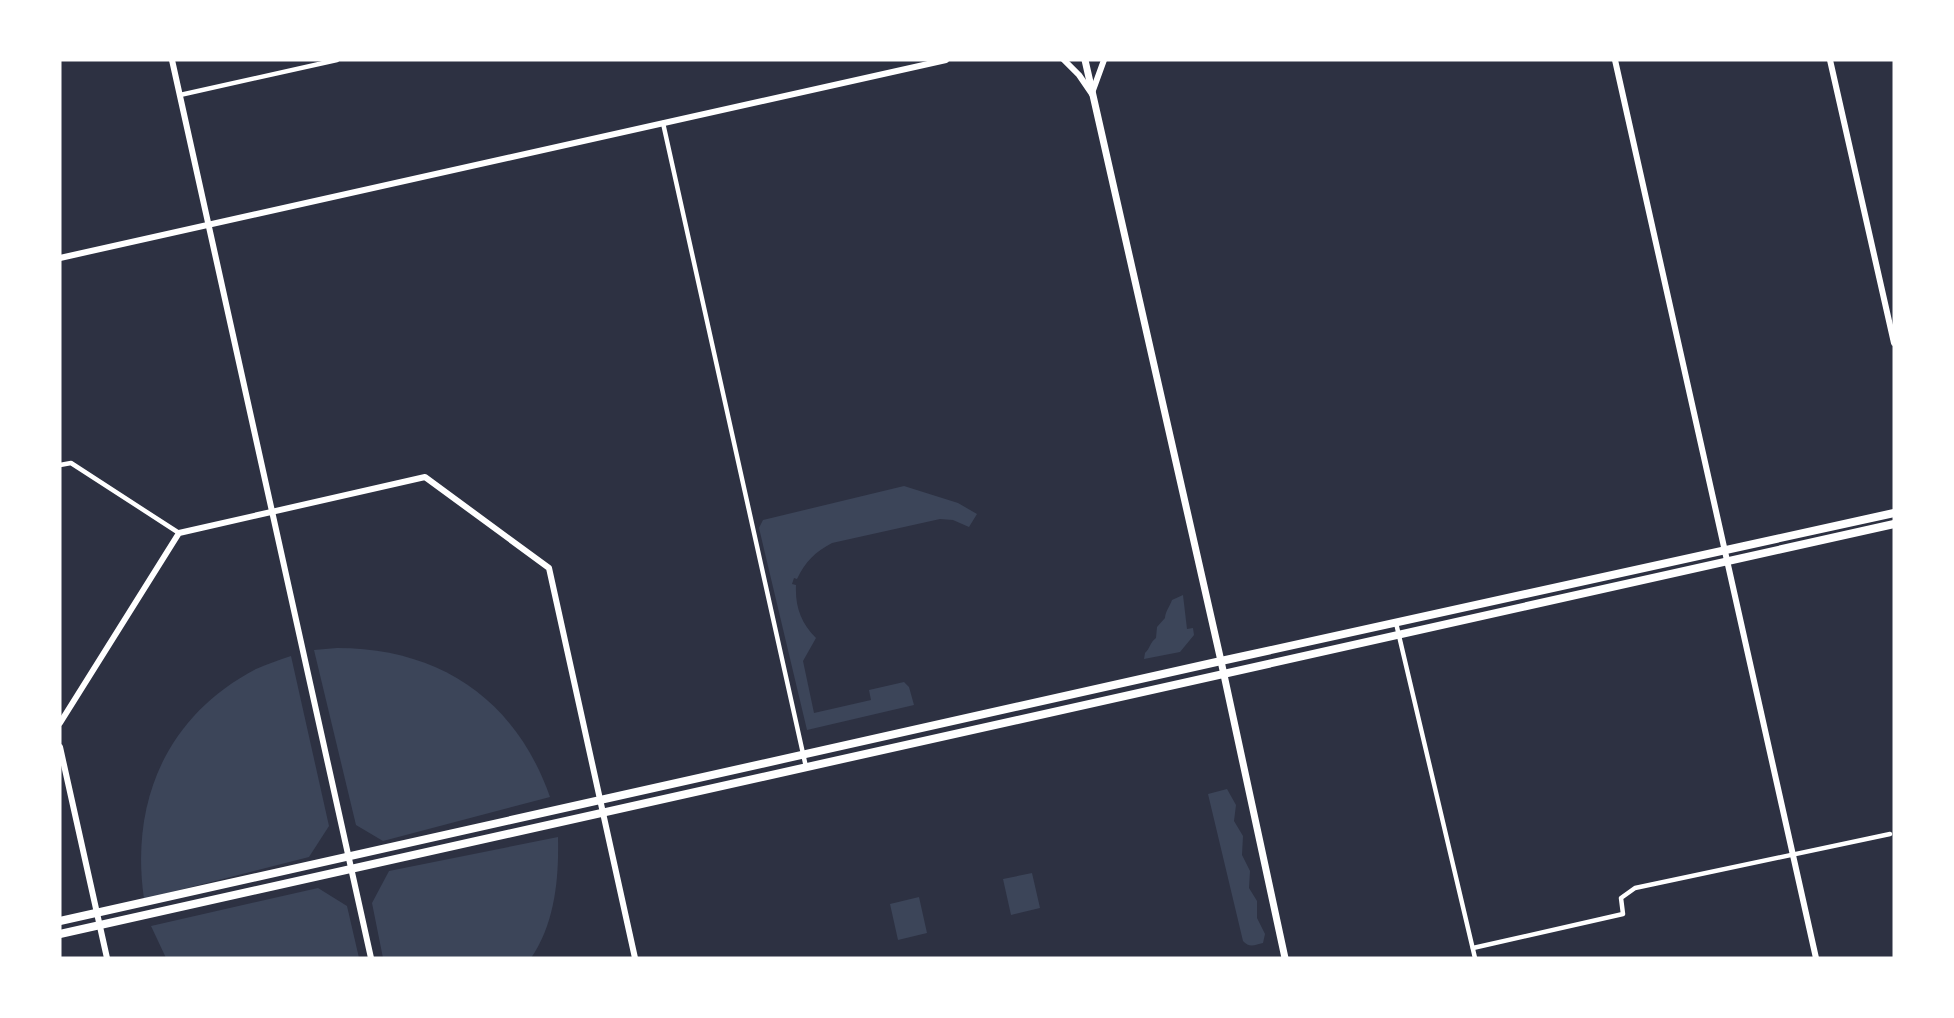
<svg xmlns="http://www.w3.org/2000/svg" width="1954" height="1018" viewBox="0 0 1954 1018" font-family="Montserrat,sans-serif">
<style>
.green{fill:#3c4559}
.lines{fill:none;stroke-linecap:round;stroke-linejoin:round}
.minor{stroke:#fff;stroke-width:4.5}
.tertiary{stroke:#fff;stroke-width:6}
.secondary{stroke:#fff;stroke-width:7}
.primary{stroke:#fff;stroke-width:8}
</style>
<rect width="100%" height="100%" fill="#2d3142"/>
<g class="green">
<path d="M 904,486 L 958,503 L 977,514 L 969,527 L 953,520 L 940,519 L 832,543 C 815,552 805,562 797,579 L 794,578 L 792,584 L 796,585 C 795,607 801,623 816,638 L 803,661 L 814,713 L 871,700 L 869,690 L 904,682 L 909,687 L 914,705 L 807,730 L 759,528 L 763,520 Z"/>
<path d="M 1183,595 L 1187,629 L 1193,628 L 1194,635 L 1180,652 L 1144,659 L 1145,653 C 1150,649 1150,642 1156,638 L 1157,627 L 1165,618 C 1165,612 1170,606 1172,600 Z"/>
<path d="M 337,648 C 440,648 516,700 550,797 L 383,841 L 356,825 L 314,650 Z"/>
<path d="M 291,656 L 329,826 L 309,857 L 144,899 C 130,802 166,716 256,669 C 267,664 279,660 291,656 Z"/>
<path d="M 1227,789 L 1236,805 L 1234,821 L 1243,836 L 1242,855 L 1250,871 L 1249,888 L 1257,901 L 1257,918 L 1265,934 L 1263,943 C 1255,945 1249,948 1243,941 L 1208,794 Z"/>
<path d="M 558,837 C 559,878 555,923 531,958 L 383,958 L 372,903 L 389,871 Z"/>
<path d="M 1032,873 L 1040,908 L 1011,915 L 1003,879 Z"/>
<path d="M 318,888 L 347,906 L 359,958 L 166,958 L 151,926 Z"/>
<path d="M 919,897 L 927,933 L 898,940 L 890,904 Z"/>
</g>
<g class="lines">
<g class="minor">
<path d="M 180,95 L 337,60"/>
<path d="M 663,123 L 806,767"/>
<path d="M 60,465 L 71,463 L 179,533"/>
<path d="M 1396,623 L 1475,958"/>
<path d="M 1473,948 L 1623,914 L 1621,898 L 1635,888 L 1890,834"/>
</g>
<g class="tertiary">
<path d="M 172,60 L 371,958"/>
<path d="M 1064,60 L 1079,75 L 1092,94"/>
<path d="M 1615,60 L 1816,958"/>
<path d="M 1830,60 L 1894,343"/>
<path d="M 1092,93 L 1104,60"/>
<path d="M 60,258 L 946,60"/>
<path d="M 60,723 L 179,533 L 425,477 L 549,568 L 635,958"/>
<path d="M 60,747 L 107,958"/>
</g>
<path class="secondary" d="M 1085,60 L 1221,661 L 1285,958"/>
<g class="primary">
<path d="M 60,921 L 1221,661 L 1894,513"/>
<path d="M 60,934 L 1894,524"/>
</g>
</g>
<rect width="1954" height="1018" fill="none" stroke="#ffffff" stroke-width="123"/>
</svg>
